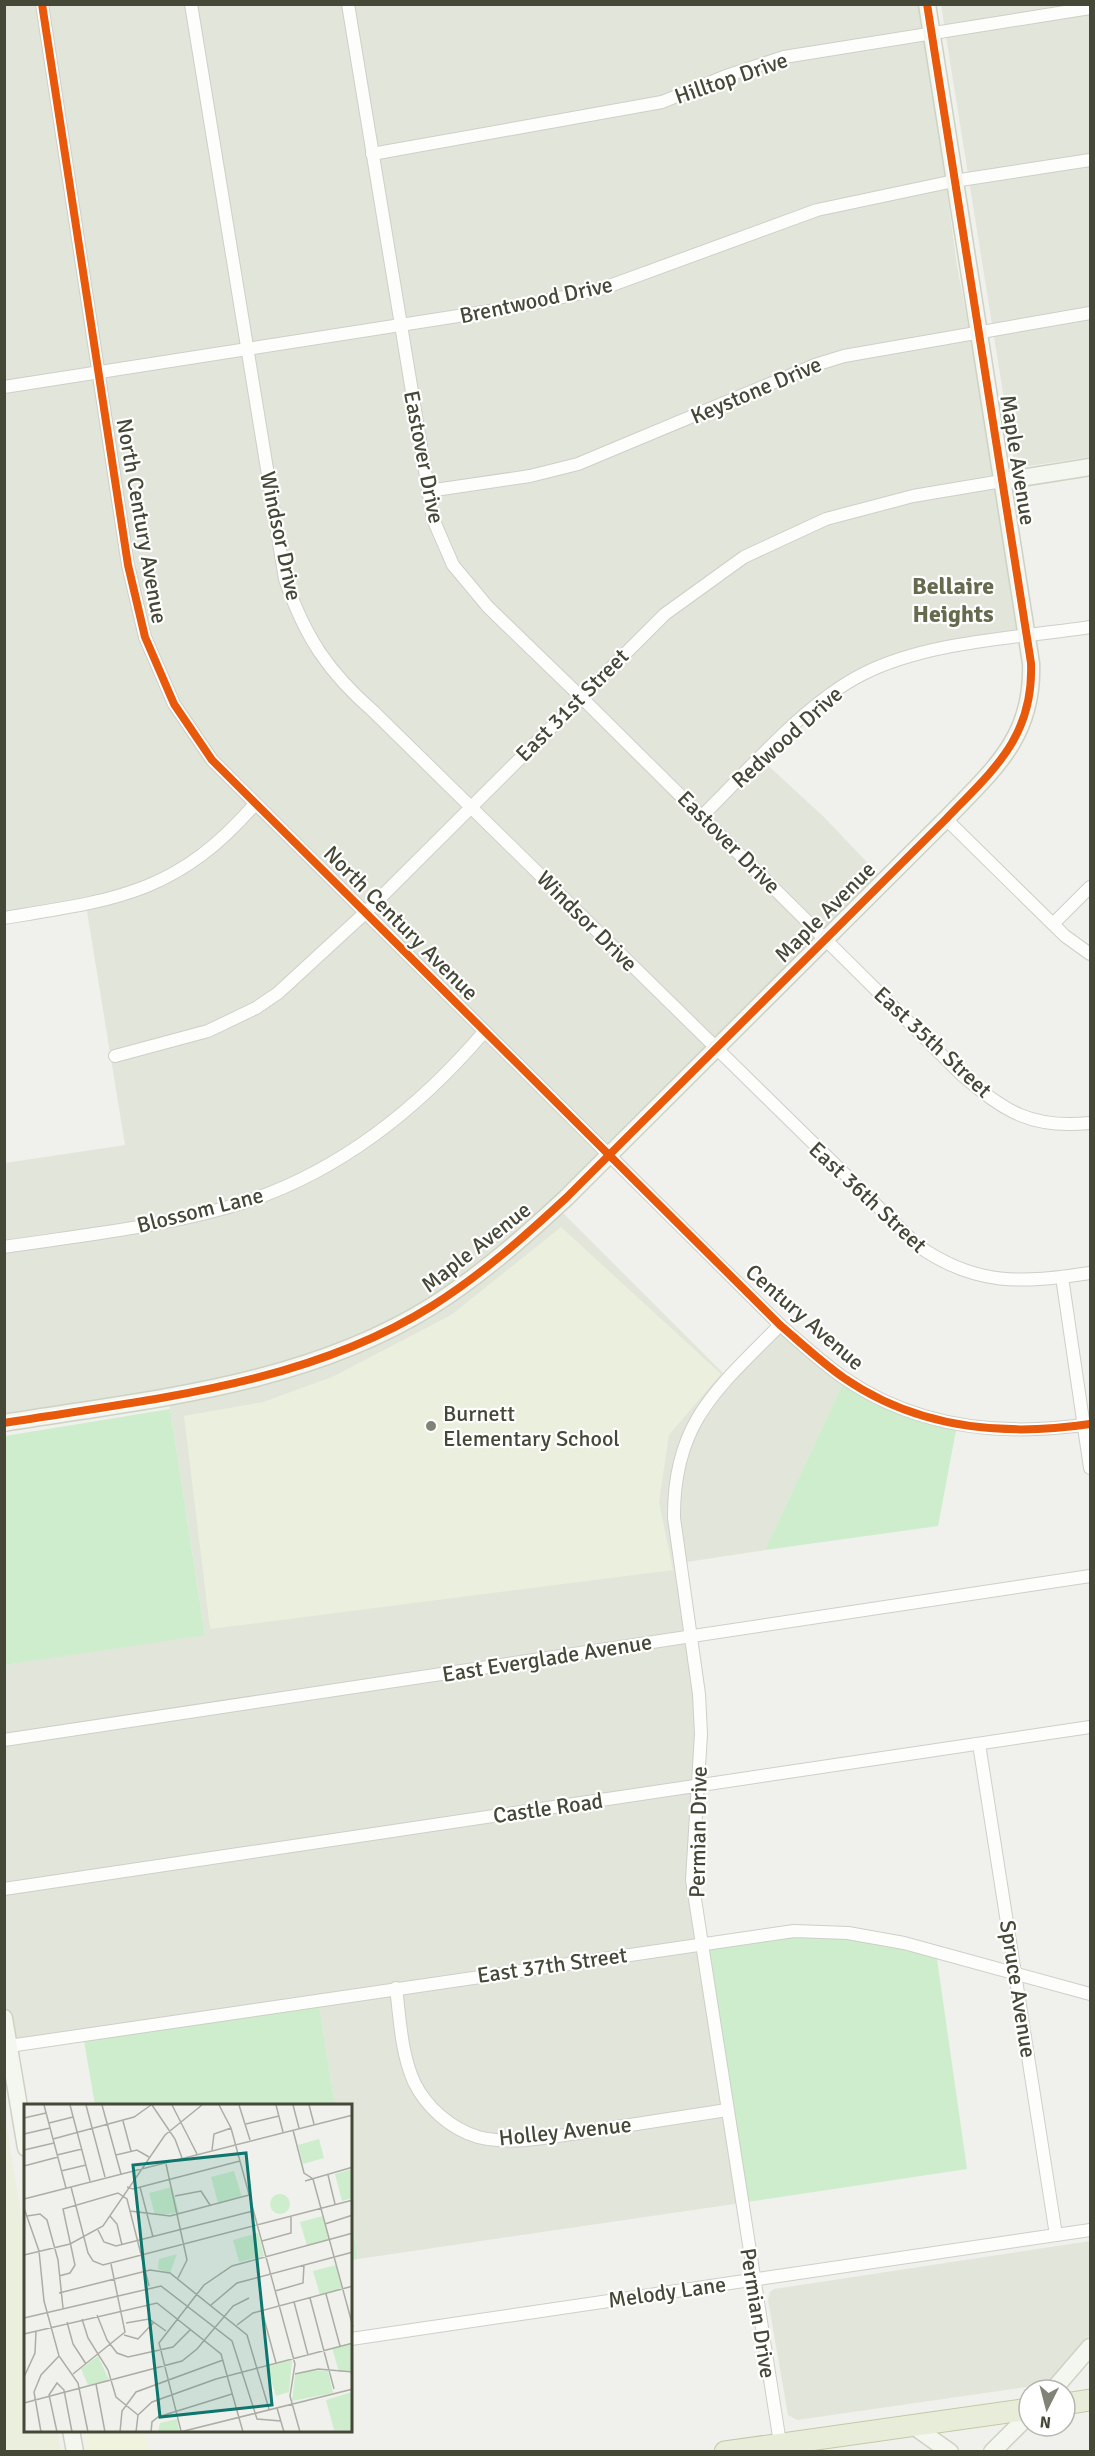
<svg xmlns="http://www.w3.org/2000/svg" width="1095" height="2456" viewBox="0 0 1095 2456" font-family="Signika,sans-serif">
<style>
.residential{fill:#e2e5d9}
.commercial{fill:#f0f4df}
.education{fill:#eaefde}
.green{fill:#cdedcd}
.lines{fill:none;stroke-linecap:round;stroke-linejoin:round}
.street-casing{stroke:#cecfc9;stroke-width:14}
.secondary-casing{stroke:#ced2c4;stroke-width:19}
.highway-casing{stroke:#c2c9a7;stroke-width:23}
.street{stroke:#fdfdfc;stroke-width:12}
.secondary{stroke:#f4f7ef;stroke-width:16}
.highway{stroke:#e8edd9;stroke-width:21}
.cycleway-casing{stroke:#fff;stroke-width:11}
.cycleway{stroke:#e8590c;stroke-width:8}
.poi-dot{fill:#818376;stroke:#fff;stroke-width:2}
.labels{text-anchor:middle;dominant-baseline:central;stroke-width:4.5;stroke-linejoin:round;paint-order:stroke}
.street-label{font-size:22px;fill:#454837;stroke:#fff}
.poi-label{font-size:22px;fill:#454837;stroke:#fff;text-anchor:start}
.neighbourhood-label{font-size:24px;font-weight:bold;fill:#666b4e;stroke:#fff}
.inset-road{fill:none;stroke:#acada4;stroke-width:1.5}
.view{fill:#0f766e;fill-opacity:0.15;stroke:#0f766e;stroke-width:3}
.inset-edge{fill:none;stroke:#454837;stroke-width:3}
</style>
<rect width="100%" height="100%" fill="#f0f1ec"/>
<g class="residential">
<path d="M 5,5 L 922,5 L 957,266 L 1027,637 L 959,646 L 862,674 L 761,759 L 824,817 L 881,877 L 561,1211 L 728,1378 L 780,1325 L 845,1379 L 765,1550 L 680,1563 L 699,1694 L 692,1880 L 741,2203 L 358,2259 L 351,2212 L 351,2105 L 335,2105 L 318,2000 L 9,2046 L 4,2019 L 5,1665 L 205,1634 L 168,1396 L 5,1420 L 5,1163 L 125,1145 L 86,905 L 5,918 Z"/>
<path d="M 941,5 L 1090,5 L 1090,457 L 1015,468 Z"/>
<path d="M 1090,2241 L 1090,2335 L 1049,2381 L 1040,2385 L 797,2420 L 788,2415 L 768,2300 L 770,2292 L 774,2289 Z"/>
</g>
<path class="commercial" d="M 84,2431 L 145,2431 L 149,2451 L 88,2451 Z"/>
<g class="education">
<path d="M 561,1227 L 721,1374 L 669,1435 L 659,1502 L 673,1570 L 210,1629 L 184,1416 L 263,1402 L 332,1377 L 451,1315 Z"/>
<path d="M 4,2111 L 25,2238 L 26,2430 L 57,2431 L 61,2451 L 5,2451 Z"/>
</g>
<g class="green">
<path d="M 845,1379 L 957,1425 L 938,1526 L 765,1550 Z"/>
<path d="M 170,1409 L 205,1635 L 5,1665 L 5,1436 Z"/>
<path d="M 848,1933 L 936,1952 L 967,2169 L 741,2203 L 702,1943 Z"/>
<path d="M 318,2000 L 335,2105 L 95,2105 L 83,2035 Z"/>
<path d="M 351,2212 L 358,2259 L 351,2260 Z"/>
</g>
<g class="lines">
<g class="street-casing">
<g id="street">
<path d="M 42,4 L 128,565 L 145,637 L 174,704 L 212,760 L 780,1325 C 801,1343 821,1362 844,1378 C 918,1429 1003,1437 1090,1424"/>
<path d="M 191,4 L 285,579 C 305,637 328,672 374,712 L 917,1245 C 976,1287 1022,1283 1090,1273"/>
<path d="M 348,4 L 433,519 L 453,565 L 488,607 L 580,696 L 962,1075 C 1005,1112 1032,1129 1090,1123"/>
<path d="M 372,154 L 662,102 L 726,76 L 784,57 L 1090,8"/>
<path d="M 4,387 L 516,307 L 601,289 L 817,210 L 954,181 L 1090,160"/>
<path d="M 428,491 L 530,476 L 578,464 L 815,365 L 844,356 L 1090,313"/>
<path d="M 702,816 C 748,771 805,703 863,674 C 928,641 1018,638 1090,627"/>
<path d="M 946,819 L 1065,936 L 1090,954"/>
<path d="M 4,918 C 115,900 177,894 255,804"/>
<path d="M 1053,924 L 1090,887"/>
<path d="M 115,1056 L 208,1031 L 256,1008 L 278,993 L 365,913 L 665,614 L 744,557 L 826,519 L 913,496 L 1002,481"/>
<path d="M 4,1247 C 83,1235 165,1227 242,1203 C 340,1172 418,1109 484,1032"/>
<path d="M 1062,1277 L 1090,1468"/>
<path d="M 780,1325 C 718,1388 673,1422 674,1518 L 699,1694 L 701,1734 L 692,1880 L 780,2443"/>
<path d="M 4,1740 L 1090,1576"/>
<path d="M 979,1744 L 1056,2235"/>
<path d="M 4,1889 L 1090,1727"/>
<path d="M 396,1988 C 400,2019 401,2053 414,2082 C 426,2107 451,2129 478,2137 C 514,2146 555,2136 591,2131 C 636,2124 682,2117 727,2110"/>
<path d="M 9,2046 L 794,1931 L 848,1933 L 904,1943 L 1090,1994"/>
<path d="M 351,2339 L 1090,2230"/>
</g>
</g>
<g class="secondary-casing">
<g id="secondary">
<path d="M 1002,481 L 1090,467"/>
<path d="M 4,1423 C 149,1399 304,1386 432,1306 C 481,1275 524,1237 566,1198 L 946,819 C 993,770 1034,737 1031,663 L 927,4"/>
<path d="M 4,2018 L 26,2148"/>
<path d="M 1053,2390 L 1090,2347"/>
<path d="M 912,2425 L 950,2452"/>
<path d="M 71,2430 L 75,2452"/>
<path d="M 992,2452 L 1029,2415"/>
</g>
</g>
<g class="highway-casing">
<g id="highway">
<path d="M 1065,2404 L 1090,2400"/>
<path d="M 725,2452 L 1029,2409"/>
</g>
</g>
<use href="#street" class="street"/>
<use href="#secondary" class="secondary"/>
<use href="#highway" class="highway"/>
<g class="cycleway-casing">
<g id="cycleway">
<path d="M 42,4 L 128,565 L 145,637 L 174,704 L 212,760 L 780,1325 C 801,1343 821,1362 844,1378 C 918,1429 1003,1437 1090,1424"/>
<path d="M 4,1423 C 149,1399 304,1386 432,1306 C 481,1275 524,1237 566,1198 L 946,819 C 993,770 1034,737 1031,663 L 927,4"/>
</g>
</g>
<use href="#cycleway" class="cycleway"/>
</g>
<circle class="poi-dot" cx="431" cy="1426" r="6"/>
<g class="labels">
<g class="street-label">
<text transform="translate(731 78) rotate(-19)">Hilltop Drive</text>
<text transform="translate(536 300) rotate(-12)">Brentwood Drive</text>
<text transform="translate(756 390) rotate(-23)">Keystone Drive</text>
<text transform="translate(424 457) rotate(79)">Eastover Drive</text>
<text transform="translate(1018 460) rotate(81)">Maple Avenue</text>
<text transform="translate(142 521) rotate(80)">North Century Avenue</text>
<text transform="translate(281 536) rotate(78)">Windsor Drive</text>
<text transform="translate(572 705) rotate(-45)">East 31st Street</text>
<text transform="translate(787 737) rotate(-42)">Redwood Drive</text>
<text transform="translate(729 842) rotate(45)">Eastover Drive</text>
<text transform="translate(825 912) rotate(-45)">Maple Avenue</text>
<text transform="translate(587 921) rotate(45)">Windsor Drive</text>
<text transform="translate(401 923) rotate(45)">North Century Avenue</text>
<text transform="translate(933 1042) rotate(43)">East 35th Street</text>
<text transform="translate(868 1197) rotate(43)">East 36th Street</text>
<text transform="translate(200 1210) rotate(-14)">Blossom Lane</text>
<text transform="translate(476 1247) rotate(-38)">Maple Avenue</text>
<text transform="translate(805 1317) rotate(41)">Century Avenue</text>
<text transform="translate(547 1658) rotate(-9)">East Everglade Avenue</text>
<text transform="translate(548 1808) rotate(-8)">Castle Road</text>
<text transform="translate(698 1832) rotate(-89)">Permian Drive</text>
<text transform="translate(552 1965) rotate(-8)">East 37th Street</text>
<text transform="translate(1018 1989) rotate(81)">Spruce Avenue</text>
<text transform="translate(565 2131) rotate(-6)">Holley Avenue</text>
<text transform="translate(667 2292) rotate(-8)">Melody Lane</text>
<text transform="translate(758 2313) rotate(81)">Permian Drive</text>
</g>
<g class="poi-label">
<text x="443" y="1413">Burnett<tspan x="443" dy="25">Elementary School</tspan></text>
</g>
<g class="neighbourhood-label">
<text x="953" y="586">Bellaire<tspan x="953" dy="28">Heights</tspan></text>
</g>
</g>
<g transform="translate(24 2104)">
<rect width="328" height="328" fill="#f0f1ec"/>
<path d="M 295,35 L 300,54 L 279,60 L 274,41 ZM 328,65 L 328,94 L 318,97 L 311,70 ZM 210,67 L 218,93 L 194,99 L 187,73 ZM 148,83 L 155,109 L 131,111 L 125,89 ZM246 100a10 10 0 1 1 20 0a10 10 0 1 1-20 0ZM 299,112 L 305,136 L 283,142 L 276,118 ZM 234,129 L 240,152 L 215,158 L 209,136 ZM 153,150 L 146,169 L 134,165 L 135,155 ZM 312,161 L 318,185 L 296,191 L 289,167 ZM 328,239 L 328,268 L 315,268 L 308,244 ZM 74,252 L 85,276 L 64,281 L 57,265 ZM 268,256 L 265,288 L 252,292 L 243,262 ZM 289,266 L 304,267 L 309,289 L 268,297 L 271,271 ZM 328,288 L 328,326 L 310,326 L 302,296 ZM 153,315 L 155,327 L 134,328 L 136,319 Z" fill="#cdedcd"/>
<path class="inset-road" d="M 20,1 L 42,84M 46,1 L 66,77M 62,1 L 81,73M 78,1 L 97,70M 128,1 L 151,35 L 158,54M 148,1 L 173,50M 195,1 L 207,24 L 271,260 L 266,292 L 276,328M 215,1 L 226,36M 252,1 L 259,28M 269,1 L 275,24M 285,1 L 290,20M 0,14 L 22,9M 99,17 L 107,47M 25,19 L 49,13M 222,20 L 255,12M 269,26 L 280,69 L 289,75 L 329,223M 0,30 L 26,24M 29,35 L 110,13 L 127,1M 0,46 L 30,39M 188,46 L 190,30 L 207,24M 33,51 L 58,45M 92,51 L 113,46 L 125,53M 142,60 L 163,156 L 154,174M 0,62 L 34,53M 37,67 L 62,61M 304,71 L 311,100M 281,77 L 329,63M 47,83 L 64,149 L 69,157 L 79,161 L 329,96M 103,83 L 109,85 L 216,57M 116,83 L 129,133M 151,92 L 177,87 L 186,101M 0,95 L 329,11M 0,104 L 15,147 L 20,197 L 35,252 L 54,279 L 64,328M 106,107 L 146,112 L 225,91M 3,112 L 16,110 L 23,116 L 34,156 L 39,204M 86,112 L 93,120 L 98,141M 301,120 L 329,111M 74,126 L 80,138 L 92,142 L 229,107M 238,137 L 267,129 L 267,113M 0,151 L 46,140 L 79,122 L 141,31 L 178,1M 0,158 L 0,198M 35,172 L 46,169 L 51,161 L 39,105 L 94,89 L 103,95 L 125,182M 251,187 L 279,179 L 280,161M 35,189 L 126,166 L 146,169 L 223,231 L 245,305M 302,190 L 316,242M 286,194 L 310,285M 270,198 L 284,251M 187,201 L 213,179 L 329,148M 238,207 L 252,259M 73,211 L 83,236 L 93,249 L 104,253 L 149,243 L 167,225M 0,214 L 137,182 L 208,237 L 233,315 L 257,317M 58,215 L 64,234 L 84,266 L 92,293 L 114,311M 43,218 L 49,240 L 62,260M 102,219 L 125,215 L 142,227M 213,221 L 229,209 L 329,182M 0,230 L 133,199 L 197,250 L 219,328M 100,231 L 114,235 L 130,218M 49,270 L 101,228 L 87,160M 271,270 L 294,265 L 329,268M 0,273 L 11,249 L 12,227M 72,280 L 81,328M 0,299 L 158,257 L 173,245 L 209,202 L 225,194M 253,304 L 260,328M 157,327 L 135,239 L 180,181 L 208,162 L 329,129M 17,328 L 10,288 L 17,271 L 35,252M 33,328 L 25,291 L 33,279 L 40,286 L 48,328M 96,328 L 98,307 L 112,288 L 199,256M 112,328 L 114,311 L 128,298 L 192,275 L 329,239M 127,328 L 128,318 L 134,313 L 208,290M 156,328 L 329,285"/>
<path class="view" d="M 222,49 L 248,301 L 136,313 L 109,61 Z"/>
<rect width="328" height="328" class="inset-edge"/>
</g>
<rect width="1095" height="2456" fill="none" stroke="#454837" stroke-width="12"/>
<g transform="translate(1047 2408) rotate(186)"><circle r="28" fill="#ffffff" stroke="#b5b6af" stroke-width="1.5"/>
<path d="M0-4.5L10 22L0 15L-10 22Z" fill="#818376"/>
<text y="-9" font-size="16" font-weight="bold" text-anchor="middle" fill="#454837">N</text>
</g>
</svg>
